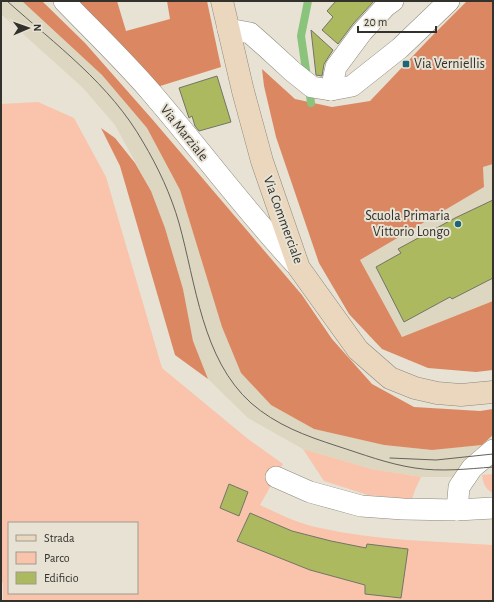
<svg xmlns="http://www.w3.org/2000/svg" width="494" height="602" viewBox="0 0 494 602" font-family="'Alegreya Sans',sans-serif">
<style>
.built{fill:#ddd6c1}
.green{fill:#fac3ab;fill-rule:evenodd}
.forest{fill:#db8762}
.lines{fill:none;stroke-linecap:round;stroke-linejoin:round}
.stream{stroke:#89c37c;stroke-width:8}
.building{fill:#acb95f;stroke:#727568}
.minor-casing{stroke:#8c887b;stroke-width:22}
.secondary-casing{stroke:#8c887b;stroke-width:23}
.minor{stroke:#fff;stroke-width:21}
.secondary{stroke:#ebd7bd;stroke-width:22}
.tram{stroke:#64625a;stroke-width:1}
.poi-dot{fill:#1c6572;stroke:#e7e2d4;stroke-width:1.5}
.labels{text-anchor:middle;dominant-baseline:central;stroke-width:4;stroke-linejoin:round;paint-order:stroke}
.poi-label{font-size:14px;fill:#32312b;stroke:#e7e2d4;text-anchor:start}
.street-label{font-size:14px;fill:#32312b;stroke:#e7e2d4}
</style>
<rect width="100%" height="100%" fill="#e7e2d4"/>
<g class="built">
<path d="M 1,1 L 22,1 L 102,75 L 147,128 L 180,190 L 222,327 L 241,373 L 271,405 L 314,429 L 384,445 L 432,450 L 482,445 L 453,477 L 421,477 L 371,469 L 303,449 L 248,418 L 208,379 L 193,341 L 183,289 L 165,228 L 151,191 L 115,125 L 83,88 L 1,14 Z"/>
<path d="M 493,164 L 493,301 L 402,337 L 360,260 L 484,187 L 483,167 Z"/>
</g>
<g class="green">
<path d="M 38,102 L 74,118 L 106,177 L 162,368 L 248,439 L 283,464 L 260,505 C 279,514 299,524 320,528 C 377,541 435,541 493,545 L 493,601 L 3,601 L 3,583 L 1,581 L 1,104 ZM 9,523 L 137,523 L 137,593 L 9,593 Z"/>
<path d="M 303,449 L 371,469 L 421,477 L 415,490 L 412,499 L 368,495 L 324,481 Z"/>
<path d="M 493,474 L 493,493 C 485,489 483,483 482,475 Z"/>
</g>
<g class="forest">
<path d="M 22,1 L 42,1 L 85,43 L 152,119 L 302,295 L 332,339 L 372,384 L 414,407 L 480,411 L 493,409 L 493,435 L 482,445 L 432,450 L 384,445 L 314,429 L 271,405 L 241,373 L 222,327 L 180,190 L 147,128 L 102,75 Z"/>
<path d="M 77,1 L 117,1 L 126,31 L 170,19 L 167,1 L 207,1 L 221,67 L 157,87 Z"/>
<path d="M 467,1 L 493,1 L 493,164 L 483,167 L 484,187 L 360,260 L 402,337 L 493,301 L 493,370 L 476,372 L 428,368 L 382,349 L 349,314 L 319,263 L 276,137 L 264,86 L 262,69 L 295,99 L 332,107 L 370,101 L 431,37 Z"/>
<path d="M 101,128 L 115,138 L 135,163 L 151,191 L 165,228 L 183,289 L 193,341 L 208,379 L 175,355 L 120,166 Z"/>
</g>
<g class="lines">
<g class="stream">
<path d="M 307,77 L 301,36 L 308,1"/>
<path d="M 309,88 L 311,103"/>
</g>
</g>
<g class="building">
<path d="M 336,1 L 374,1 L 353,24 L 338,44 L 322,30 L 333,17 L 327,11 Z"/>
<path d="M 311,30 L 333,50 L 324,64 L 322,76 L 316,75 Z"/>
<path d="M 217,76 L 231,122 L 199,131 L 195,126 L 192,116 L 189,118 L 179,88 Z"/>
<path d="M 493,200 L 493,278 L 452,299 L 450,297 L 404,322 L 376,267 L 401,253 L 398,249 L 455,218 Z"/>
<path d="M 229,484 L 248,492 L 239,516 L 220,508 Z"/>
<path d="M 250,513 L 292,531 L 331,541 L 366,548 L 367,544 L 408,549 L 401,598 L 365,594 L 365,585 L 310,570 L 237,541 Z"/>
</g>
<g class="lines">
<g class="minor-casing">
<g id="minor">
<path d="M 64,1 C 93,31 124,61 150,91 C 201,150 246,212 299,268"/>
<path d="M 228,29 L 250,33 L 267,48 L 292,71 L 312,87 L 331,90 L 352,86 L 400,48 L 449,1"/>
<path d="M 331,90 L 336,67 L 362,32 L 386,6 L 393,1"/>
<path d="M 276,477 L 310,492 L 361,506 L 403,509 L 457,510 L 493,508"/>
<path d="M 457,510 L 459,487 L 472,468 L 493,450"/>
</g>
</g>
<g class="secondary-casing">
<path id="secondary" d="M 222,1 L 243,91 L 262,161 L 299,268 L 358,350 L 390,378 L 415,388 L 437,393 L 461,395 L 493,392"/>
</g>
<use href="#minor" class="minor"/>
<use href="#secondary" class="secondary"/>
<g class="tram">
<path d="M 7,1 C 56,45 110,84 143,142 C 158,167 171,195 179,223 C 196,284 202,359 251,403 C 276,425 306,436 337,446 C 362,454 388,464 415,468 C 441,472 467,469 493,467"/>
<path d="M 390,458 L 436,460 L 493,454"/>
</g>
</g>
<g class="poi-dot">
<rect x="402" y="60" width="8" height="8" rx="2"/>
<circle cx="458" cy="224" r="4"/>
</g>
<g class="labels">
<g class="poi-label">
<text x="414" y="64">Via Verniellis</text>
<text x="450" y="216" text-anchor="end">Scuola Primaria<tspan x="450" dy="16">Vittorio Longo</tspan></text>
</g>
<g class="street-label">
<text transform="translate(184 133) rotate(51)">Via Marziale</text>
<text transform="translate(283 220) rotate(70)">Via Commerciale</text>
</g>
</g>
<rect width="494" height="602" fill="none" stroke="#32312b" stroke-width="4"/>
<rect x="8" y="522" width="130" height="72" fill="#e7e2d4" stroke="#9f9b90"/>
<rect x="16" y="535" width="20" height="6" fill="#ebd7bd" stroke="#9f9b90"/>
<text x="44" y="542" font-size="12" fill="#32312b">Strada</text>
<rect x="16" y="552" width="20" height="12" fill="#fac3ab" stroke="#9f9b90"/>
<text x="44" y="562" font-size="12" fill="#32312b">Parco</text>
<rect x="16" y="572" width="20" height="12" fill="#acb95f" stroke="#9f9b90"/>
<text x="44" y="582" font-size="12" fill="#32312b">Edificio</text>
<g transform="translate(28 28) rotate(88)" stroke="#e7e2d4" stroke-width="3" paint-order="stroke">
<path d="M0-3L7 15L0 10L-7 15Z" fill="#32312b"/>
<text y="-6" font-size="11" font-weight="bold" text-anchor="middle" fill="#32312b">N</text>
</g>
<path d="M358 26v6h78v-6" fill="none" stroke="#32312b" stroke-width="2"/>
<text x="364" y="26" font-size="12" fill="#32312b" stroke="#e7e2d4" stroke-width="3" paint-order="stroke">20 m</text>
</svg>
